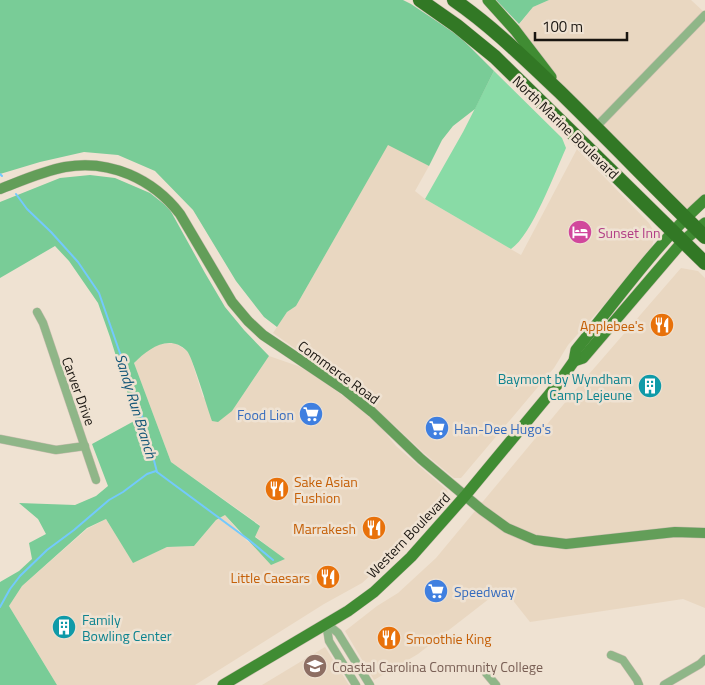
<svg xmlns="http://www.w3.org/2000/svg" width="705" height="685" viewBox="0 0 705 685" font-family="'Titillium Web',sans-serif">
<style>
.built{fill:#e9d7c1}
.green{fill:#89dba6}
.forest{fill:#79cc97}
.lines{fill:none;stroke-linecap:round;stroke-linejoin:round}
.stream{stroke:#73c9fd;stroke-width:2}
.street-casing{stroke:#c8bdaf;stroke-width:9}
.secondary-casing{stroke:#c8bdaf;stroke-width:11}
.primary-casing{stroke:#c8bdaf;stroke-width:12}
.highway-casing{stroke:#c8bdaf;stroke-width:15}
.street{stroke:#8fb688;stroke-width:8}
.secondary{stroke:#639e59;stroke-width:10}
.primary{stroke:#408c33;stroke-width:11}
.highway{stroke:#327825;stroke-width:14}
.labels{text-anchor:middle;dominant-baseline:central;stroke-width:5;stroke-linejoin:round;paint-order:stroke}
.street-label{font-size:14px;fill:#191510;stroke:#efe2d2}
.hotel-label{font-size:14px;fill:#b23c85;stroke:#efe2d2;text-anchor:start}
.food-label{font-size:14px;fill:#c56008;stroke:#efe2d2;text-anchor:end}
.culture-label{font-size:14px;fill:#0d838f;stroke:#efe2d2;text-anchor:end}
.shop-label{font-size:14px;fill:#366cbe;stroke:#efe2d2;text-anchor:start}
.education-label{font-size:14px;fill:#785e54;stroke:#efe2d2;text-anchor:start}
.water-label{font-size:15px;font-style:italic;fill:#125577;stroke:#efe2d2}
</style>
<rect width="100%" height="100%" fill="#efe2d2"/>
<g class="built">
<path d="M 549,0 L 691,0 L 705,13 L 705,200 L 685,217 L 596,127 L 515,30 L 533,7 Z"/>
<path d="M 388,144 L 429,166 L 415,191 L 425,199 L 521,255 L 577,149 L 649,223 L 653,230 L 654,238 L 652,246 L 603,306 L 568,345 L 554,368 L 461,478 L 454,478 L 425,454 L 363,396 L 273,333 L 287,312 L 296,306 Z"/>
<path d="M 681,268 L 698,271 L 705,278 L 705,608 L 683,599 L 530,622 L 503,588 L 418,654 L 374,680 L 345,631 L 377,606 L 398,593 L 436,558 L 583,381 Z"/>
<path d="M 175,343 L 189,352 L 203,397 L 232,411 L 269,356 L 298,366 L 315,375 L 358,407 L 383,430 L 396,446 L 447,490 L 449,497 L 420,531 L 362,583 L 324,604 L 195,685 L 57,685 L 9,606 L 22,586 L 87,529 L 106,519 L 133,562 L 167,547 L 194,546 L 216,520 L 225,515 L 247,541 L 284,559 L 255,536 L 260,525 L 171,462 L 134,363 L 146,351 L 157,344 Z"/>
<path d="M 325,647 L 349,685 L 262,685 Z"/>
</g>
<path class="green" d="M 494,71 L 562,138 L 566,148 C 555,172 532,235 511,249 L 425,199 L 463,132 Z"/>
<g class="forest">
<path d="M 0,0 L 403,0 L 411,4 L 459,36 L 494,71 L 475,109 L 453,126 L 442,140 L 429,166 L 388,145 L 296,306 L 287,312 L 277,327 L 264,317 L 236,281 L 193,210 L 155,171 L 118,155 L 84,152 L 40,162 L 0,174 Z"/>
<path d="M 496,0 L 549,0 L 533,7 L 519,24 Z"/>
<path d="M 90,175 L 115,178 L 150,193 L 169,208 L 205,273 L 225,307 L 244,330 L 269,356 L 232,411 L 218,422 L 212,421 C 208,410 192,356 187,351 C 169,333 148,349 134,363 L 171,462 L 260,526 L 255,537 L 285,559 L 271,565 L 225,515 L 216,520 L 194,546 L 167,547 L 133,563 L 106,519 L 87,528 L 22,586 L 9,606 L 57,685 L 0,685 L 0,582 L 19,571 L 32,559 L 29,543 L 46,534 L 38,519 L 19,503 L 75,505 L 96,496 L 108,486 L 92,444 L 136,420 L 110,337 L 98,303 L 69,261 L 55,246 L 0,278 L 0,202 L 60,178 Z"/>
</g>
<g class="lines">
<g class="stream">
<path d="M 0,174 L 2,176"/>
<path d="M 16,194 L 27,209 L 51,232 L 78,262 L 99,293 L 144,422 L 157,472"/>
<path d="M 157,472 L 249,540 L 273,560"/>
<path d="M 0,607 L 10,589 L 20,576 L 47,550 L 74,530 L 109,500 L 123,492 L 147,474 L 156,471"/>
</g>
<g class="street-casing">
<g id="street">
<path d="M 596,127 L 705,15"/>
<path d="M 37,312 L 43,323 L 96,480"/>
<path d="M 0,439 L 56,450 L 85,446"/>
<path d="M 326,623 L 338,633 L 370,685"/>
<path d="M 326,623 L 329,641 L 356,685"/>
<path d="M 611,655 L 623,660 L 637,680 L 639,685"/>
<path d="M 486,673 L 496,685"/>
<path d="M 664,685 L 700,664 L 705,659"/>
</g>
</g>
<g class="secondary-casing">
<path id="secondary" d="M 0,189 C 21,181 43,171 65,167 C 110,159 153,179 180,214 L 232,302 L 248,321 L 263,335 L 345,390 L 372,412 L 421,459 L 482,510 L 507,528 L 535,540 L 566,544 L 675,532 L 705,533"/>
</g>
<g class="primary-casing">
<g id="primary">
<path d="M 488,0 L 515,30 L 551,77"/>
<path d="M 574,361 L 583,358 L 683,241 L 705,223"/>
<path d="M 223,685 L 348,611 L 374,592 L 411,557 L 465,496 L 557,385 L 574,361 L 576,350 C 617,300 657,243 705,200"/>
</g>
</g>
<g class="highway-casing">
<g id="highway">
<path d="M 420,0 L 457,26 L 495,57 L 705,263"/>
<path d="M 454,0 C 493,27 526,60 560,92 C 609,140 656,189 705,237"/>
</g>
</g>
<use href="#street" class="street"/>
<use href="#secondary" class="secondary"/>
<use href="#primary" class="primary"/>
<use href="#highway" class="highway"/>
</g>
<defs>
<g id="hotel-disc" transform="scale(1.25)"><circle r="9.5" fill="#d1479c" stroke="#efe2d2"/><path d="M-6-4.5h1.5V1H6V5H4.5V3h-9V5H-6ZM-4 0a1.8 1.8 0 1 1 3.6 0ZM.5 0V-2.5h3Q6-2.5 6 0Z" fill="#fff"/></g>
<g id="restaurant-disc" transform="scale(1.25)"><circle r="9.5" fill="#e8710a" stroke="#efe2d2"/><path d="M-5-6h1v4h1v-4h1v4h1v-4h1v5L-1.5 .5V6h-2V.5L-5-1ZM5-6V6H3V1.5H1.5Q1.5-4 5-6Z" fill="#fff"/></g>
<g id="building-disc" transform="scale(1.25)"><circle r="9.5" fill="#0f9aa8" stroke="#efe2d2"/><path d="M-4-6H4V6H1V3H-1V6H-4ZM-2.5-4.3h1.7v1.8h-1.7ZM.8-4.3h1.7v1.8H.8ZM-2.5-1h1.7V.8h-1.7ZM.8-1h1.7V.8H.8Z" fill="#fff"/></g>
<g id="supermarket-disc" transform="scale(1.25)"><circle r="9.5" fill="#3f7fe0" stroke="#efe2d2"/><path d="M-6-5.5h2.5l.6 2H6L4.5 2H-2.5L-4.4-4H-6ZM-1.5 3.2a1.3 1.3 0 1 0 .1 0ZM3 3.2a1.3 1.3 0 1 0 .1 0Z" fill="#fff"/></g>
<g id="university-disc" transform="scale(1.25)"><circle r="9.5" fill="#8d6e63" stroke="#efe2d2"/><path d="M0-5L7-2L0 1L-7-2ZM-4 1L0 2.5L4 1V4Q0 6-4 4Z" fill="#fff"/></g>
</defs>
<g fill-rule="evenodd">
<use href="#hotel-disc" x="580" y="232"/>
<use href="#restaurant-disc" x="662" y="325"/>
<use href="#building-disc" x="650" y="386"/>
<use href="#supermarket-disc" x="311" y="414"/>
<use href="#supermarket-disc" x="437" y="428"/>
<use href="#restaurant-disc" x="277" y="489"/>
<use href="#restaurant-disc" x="374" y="528"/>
<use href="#restaurant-disc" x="328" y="577"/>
<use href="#supermarket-disc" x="436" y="591"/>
<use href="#building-disc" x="64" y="627"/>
<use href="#restaurant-disc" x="389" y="638"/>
<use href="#university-disc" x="315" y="666"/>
</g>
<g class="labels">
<g class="street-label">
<text transform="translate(566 127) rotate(44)">North Marine Boulevard</text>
<text transform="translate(339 372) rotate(36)">Commerce Road</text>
<text transform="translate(79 391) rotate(70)">Carver Drive</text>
<text transform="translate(408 535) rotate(-46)">Western Boulevard</text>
</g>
<g class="hotel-label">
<text x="598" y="232">Sunset Inn</text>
</g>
<g class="food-label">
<text x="644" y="325">Applebee's</text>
<text x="294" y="481" text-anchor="start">Sake Asian<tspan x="294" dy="16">Fushion</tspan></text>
<text x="356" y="528">Marrakesh</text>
<text x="310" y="577">Little Caesars</text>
<text x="406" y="638" text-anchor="start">Smoothie King</text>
</g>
<g class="culture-label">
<text x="632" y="378">Baymont by Wyndham<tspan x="632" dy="16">Camp Lejeune</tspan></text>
<text x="82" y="619" text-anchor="start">Family<tspan x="82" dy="16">Bowling Center</tspan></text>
</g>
<g class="shop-label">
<text x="294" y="414" text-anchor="end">Food Lion</text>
<text x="454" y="428">Han-Dee Hugo's</text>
<text x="454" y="591">Speedway</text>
</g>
<g class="education-label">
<text x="332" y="666">Coastal Carolina Community College</text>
</g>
<g class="water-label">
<text transform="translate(136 406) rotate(73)">Sandy Run Branch</text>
</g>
</g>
<path d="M535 32v8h92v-8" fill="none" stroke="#191510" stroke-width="2.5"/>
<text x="542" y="32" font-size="15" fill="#191510" stroke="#efe2d2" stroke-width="4" paint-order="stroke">100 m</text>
</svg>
